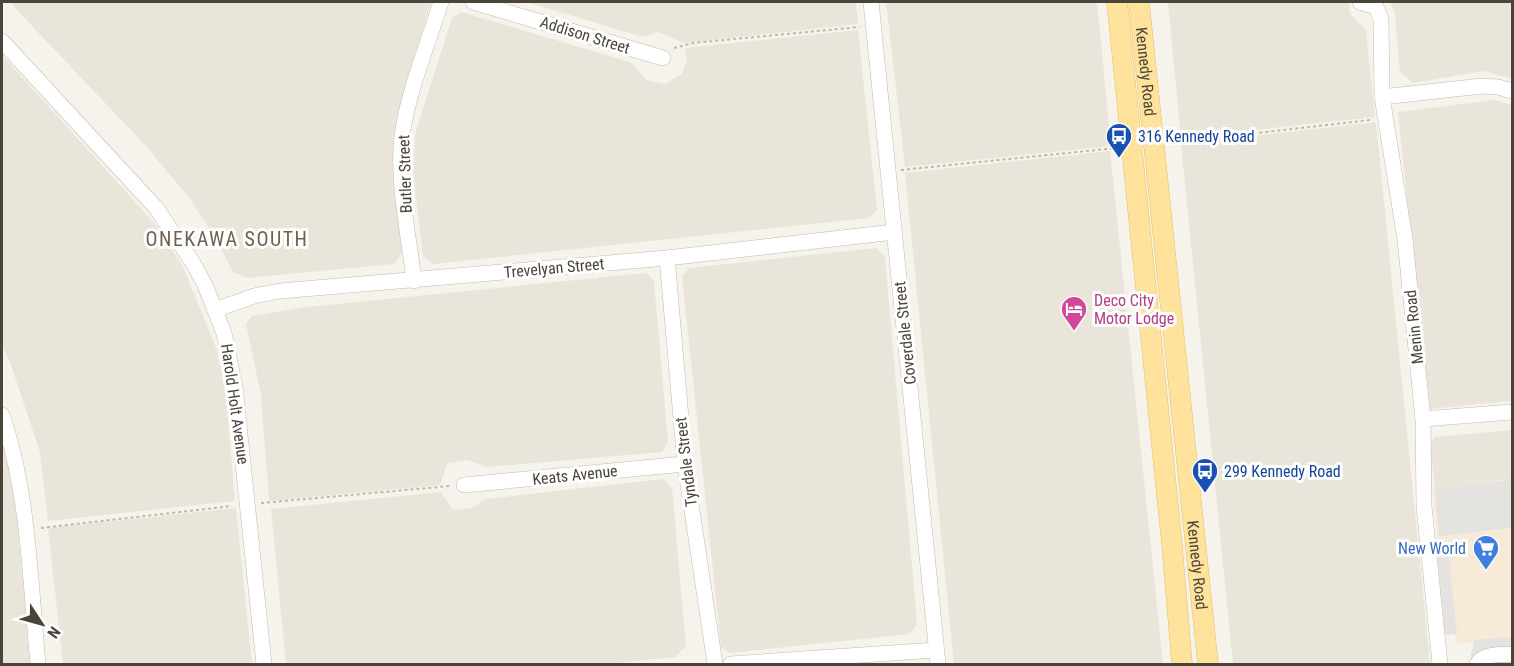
<svg xmlns="http://www.w3.org/2000/svg" width="1514" height="666" viewBox="0 0 1514 666" font-family="'Roboto Condensed',sans-serif">
<style>
.residential{fill:#eae5da}
.commercial{fill:#f7ead8}
.parking{fill:#e5e3e0}
.lines{fill:none;stroke-linecap:round;stroke-linejoin:round}
.minor-casing{stroke:#c2bbae;stroke-width:16}
.major-casing{stroke:#e6c16a;stroke-width:21}
.path{stroke:#c4b79f;stroke-width:2;stroke-dasharray:3 3;stroke-linecap:butt}
.minor{stroke:#fff;stroke-width:15}
.major{stroke:#ffe39c;stroke-width:20}
.labels{text-anchor:middle;dominant-baseline:central;stroke-width:6;stroke-linejoin:round;paint-order:stroke}
.street-label{font-size:16px;fill:#4b4439;stroke:#fff}
.transit-label{font-size:16px;fill:#164399;stroke:#fff;text-anchor:start}
.hotel-label{font-size:16px;fill:#b23c85;stroke:#fff;text-anchor:start}
.shop-label{font-size:16px;fill:#366cbe;stroke:#fff;text-anchor:end}
.quarter-label{font-size:20px;letter-spacing:1.5px;fill:#6e6250;stroke:#fff}
</style>
<rect width="100%" height="100%" fill="#f6f3ec"/>
<g class="residential">
<path d="M 12,2 L 431,2 L 396,119 L 393,179 L 405,249 L 394,264 L 247,278 L 233,272 L 214,236 L 190,199 L 145,145 L 12,5 Z"/>
<path d="M 526,2 L 856,2 L 858,24 L 684,43 L 658,32 L 643,37 Z"/>
<path d="M 886,2 L 1097,2 L 1111,146 L 905,167 Z"/>
<path d="M 1168,2 L 1349,2 L 1350,14 L 1366,30 L 1375,117 L 1181,138 Z"/>
<path d="M 1390,2 L 1512,2 L 1512,79 L 1484,71 L 1413,83 L 1400,72 L 1395,13 Z"/>
<path d="M 461,12 L 630,62 L 648,81 L 665,84 L 682,74 L 687,61 L 685,48 L 858,30 L 877,210 L 869,218 L 433,264 L 423,256 L 413,172 L 415,134 L 452,18 Z"/>
<path d="M 2,55 L 156,225 L 183,267 L 217,350 L 226,395 L 235,501 L 48,521 L 40,452 L 9,359 L 2,347 Z"/>
<path d="M 1494,100 L 1512,105 L 1512,401 L 1429,409 L 1398,112 Z"/>
<path d="M 1376,122 L 1430,663 L 1428,664 L 1233,664 L 1181,144 Z"/>
<path d="M 1110,151 L 1163,664 L 954,664 L 905,173 Z"/>
<path d="M 876,248 L 885,257 L 917,624 L 910,634 L 730,653 L 721,647 L 682,276 L 689,268 Z"/>
<path d="M 646,273 L 654,281 L 668,442 L 662,452 L 486,467 L 467,460 L 447,463 L 440,485 L 269,501 L 261,395 L 246,324 L 252,316 L 307,307 Z"/>
<path d="M 1512,430 L 1512,480 L 1435,487 L 1430,445 L 1435,437 Z"/>
<path d="M 2,436 L 7,453 L 15,499 L 31,664 L 2,664 Z"/>
<path d="M 663,479 L 672,488 L 686,646 L 675,657 L 606,664 L 286,664 L 271,509 L 441,492 L 453,510 L 472,508 L 486,499 Z"/>
<path d="M 236,508 L 252,664 L 63,664 L 48,528 Z"/>
</g>
<path class="commercial" d="M 1512,479 L 1512,638 L 1456,644 L 1444,544 L 1438,545 L 1432,487 Z"/>
<g class="parking">
<path d="M 1512,480 L 1512,528 L 1439,536 L 1435,487 Z"/>
<path d="M 1448,549 L 1457,634 L 1445,635 L 1437,551 Z"/>
<path d="M 1512,637 L 1512,664 L 1493,664 L 1492,663 L 1469,664 L 1474,640 Z"/>
</g>
<g class="lines">
<g class="minor-casing">
<g id="minor">
<path d="M 473,2 L 663,58"/>
<path d="M 871,2 L 938,664"/>
<path d="M 1360,2 L 1376,7 L 1381,20 L 1382,97 L 1405,239 L 1423,419 L 1424,506 L 1440,664"/>
<path d="M 2,41 L 157,209 L 193,263 L 205,285 L 224,333 L 235,387 L 264,664"/>
<path d="M 1382,97 L 1482,86 L 1498,87 L 1512,91"/>
<path d="M 667,258 L 685,464 L 715,664"/>
<path d="M 414,281 C 409,237 399,192 401,148 C 403,104 428,44 441,2"/>
<path d="M 215,310 L 254,296 L 280,291 L 667,258 L 894,232"/>
<path d="M 2,415 C 29,493 30,582 38,664"/>
<path d="M 1423,419 L 1512,412"/>
<path d="M 464,485 L 685,464"/>
<path d="M 731,664 L 936,650"/>
<path d="M 1477,664 C 1484,653 1500,655 1512,654"/>
</g>
</g>
<g class="major-casing">
<g id="major">
<path d="M 1117,2 L 1172,545 L 1182,664"/>
<path id="s1" d="M 1139,2 L 1208,664"/>
</g>
</g>
<g class="path">
<path d="M 674,48 L 693,43 L 859,27"/>
<path d="M 1170,143 L 1370,120"/>
<path d="M 901,170 L 1116,148"/>
<path d="M 261,503 L 450,486"/>
<path d="M 41,528 L 232,506"/>
</g>
<use href="#minor" class="minor"/>
<use href="#major" class="major"/>
</g>
<defs>
<g id="bus-pin" transform="scale(1.35)"><path d="M0 17L-7.5 6A9.5 9.5 0 1 1 7.5 6Z" fill="#1a4fb4" stroke="#fff"/><path d="M-5-6H5V4H4V6H2V4H-2V6H-4V4H-5ZM-3.5-4V0h7V-4ZM-3.5 1.2v1.5H-2V1.2ZM2 1.2v1.5H3.5V1.2Z" fill="#fff"/></g>
<g id="hotel-pin" transform="scale(1.35)"><path d="M0 17L-7.5 6A9.5 9.5 0 1 1 7.5 6Z" fill="#d1479c" stroke="#fff"/><path d="M-6-4.5h1.5V1H6V5H4.5V3h-9V5H-6ZM-4 0a1.8 1.8 0 1 1 3.6 0ZM.5 0V-2.5h3Q6-2.5 6 0Z" fill="#fff"/></g>
<g id="supermarket-pin" transform="scale(1.35)"><path d="M0 17L-7.5 6A9.5 9.5 0 1 1 7.5 6Z" fill="#3f7fe0" stroke="#fff"/><path d="M-6-5.5h2.5l.6 2H6L4.5 2H-2.5L-4.4-4H-6ZM-1.5 3.2a1.3 1.3 0 1 0 .1 0ZM3 3.2a1.3 1.3 0 1 0 .1 0Z" fill="#fff"/></g>
</defs>
<g fill-rule="evenodd">
<use href="#bus-pin" x="1119" y="136"/>
<use href="#hotel-pin" x="1074" y="309"/>
<use href="#bus-pin" x="1205" y="471"/>
<use href="#supermarket-pin" x="1486" y="548"/>
</g>
<g class="labels">
<g class="street-label">
<text transform="translate(585 35) rotate(17)">Addison Street</text>
<text stroke="none"><textPath href="#s1" startOffset="70">Kennedy Road</textPath></text>
<text transform="translate(405 174) rotate(-92)">Butler Street</text>
<text transform="translate(554 268) rotate(-5)">Trevelyan Street</text>
<text transform="translate(1414 327) rotate(-96)">Menin Road</text>
<text transform="translate(905 333) rotate(-96)">Coverdale Street</text>
<text transform="translate(235 404) rotate(82)">Harold Holt Avenue</text>
<text transform="translate(686 462) rotate(-97)">Tyndale Street</text>
<text transform="translate(575 475) rotate(-6)">Keats Avenue</text>
<text stroke="none"><textPath href="#s1" startOffset="566">Kennedy Road</textPath></text>
</g>
<g class="transit-label">
<text x="1138" y="136">316 Kennedy Road</text>
<text x="1224" y="471">299 Kennedy Road</text>
</g>
<g class="hotel-label">
<text x="1094" y="300">Deco City<tspan x="1094" dy="18">Motor Lodge</tspan></text>
</g>
<g class="shop-label">
<text x="1466" y="548">New World</text>
</g>
<g class="quarter-label">
<text x="227" y="239">ONEKAWA SOUTH</text>
</g>
</g>
<rect width="1514" height="666" fill="none" stroke="#4b4439" stroke-width="6"/>
<g transform="translate(42 624) rotate(126)" stroke="#ffffff" stroke-width="4.5" paint-order="stroke">
<path d="M0-4.5L10 22L0 15L-10 22Z" fill="#4b4439"/>
<text y="-9" font-size="16" font-weight="bold" text-anchor="middle" fill="#4b4439">N</text>
</g>
</svg>
